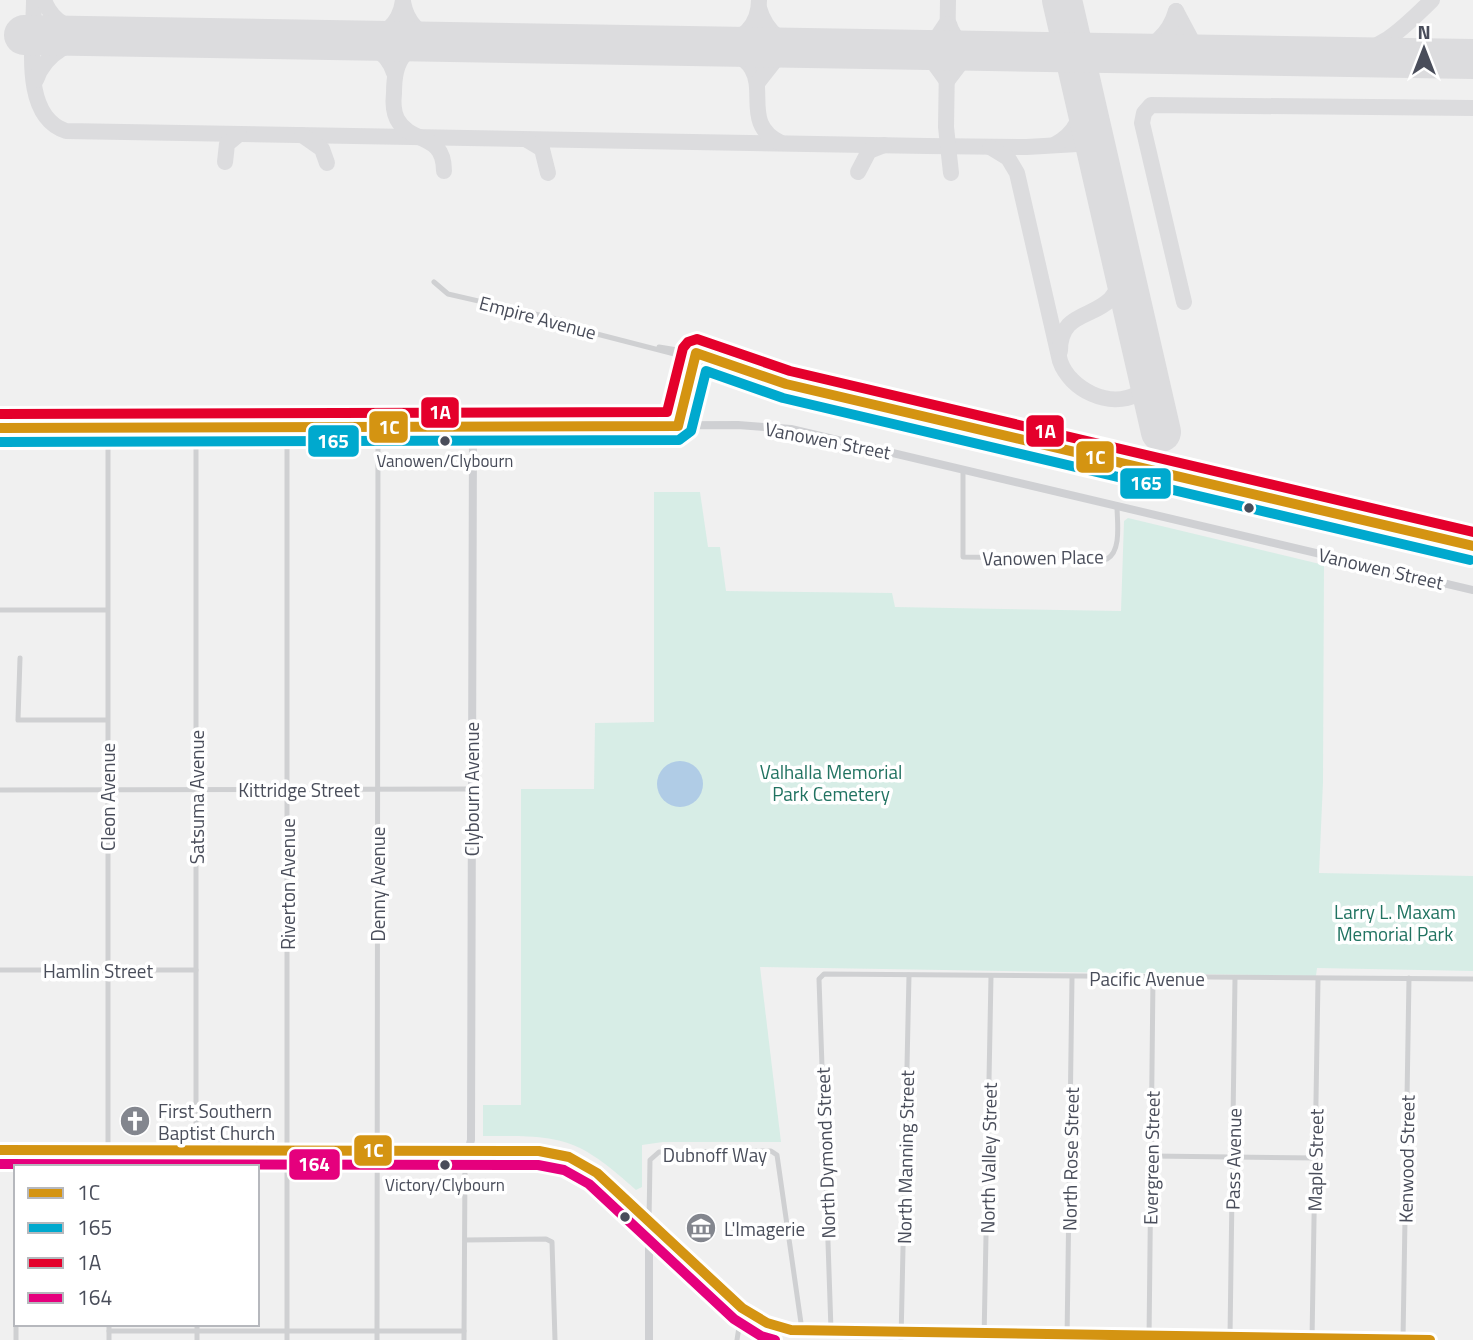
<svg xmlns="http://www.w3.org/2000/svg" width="1473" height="1340" viewBox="0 0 1473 1340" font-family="'Titillium Web',sans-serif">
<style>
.green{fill:#d7ede6}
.water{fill:#b0cce6}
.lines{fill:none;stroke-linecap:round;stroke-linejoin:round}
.taxiway{stroke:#dcdcde;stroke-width:16}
.runway{stroke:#dcdcde;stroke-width:40}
.street{stroke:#cfd0d2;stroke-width:5}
.secondary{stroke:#cfd0d3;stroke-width:8}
.bus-1-casing{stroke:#fff;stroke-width:16}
.bus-2-casing{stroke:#fff;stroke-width:16}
.bus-3-casing{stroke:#fff;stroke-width:16}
.bus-4-casing{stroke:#fff;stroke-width:16}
.bus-1{stroke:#d49412;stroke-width:10}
.bus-2{stroke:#00a9ce;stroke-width:10}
.bus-3{stroke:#e4002b;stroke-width:10}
.bus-4{stroke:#e5007d;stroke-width:10}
.bus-dot{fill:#494d5a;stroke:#fff;stroke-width:2.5}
.labels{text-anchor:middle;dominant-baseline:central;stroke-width:7;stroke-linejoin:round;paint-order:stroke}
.bus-label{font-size:17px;fill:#494d5a;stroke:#fff}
.street-label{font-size:19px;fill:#494d5a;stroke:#fff}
.park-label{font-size:19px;fill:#217361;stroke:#fff}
.poi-label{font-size:19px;fill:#494d5a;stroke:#fff;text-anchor:start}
.line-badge{stroke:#fff;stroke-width:2.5}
.badge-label{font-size:19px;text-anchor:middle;font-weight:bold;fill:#fff}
</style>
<rect width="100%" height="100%" fill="#f0f0f0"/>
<path class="green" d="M 654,492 L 700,492 L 708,547 L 720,547 L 726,591 L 892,593 L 895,607 L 1121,611 L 1124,521 L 1128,518 L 1324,565 L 1323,782 L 1319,873 L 1473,876 L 1473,971 L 1317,968 L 1316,976 L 760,967 L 781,1142 L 663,1142 L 642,1145 L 642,1187 L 636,1190 C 576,1136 562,1136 483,1136 L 483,1105 L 521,1105 L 521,789 L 594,789 L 595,723 L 654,722 Z"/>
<circle class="water" cx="680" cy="784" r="23"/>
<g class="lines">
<g class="taxiway">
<path d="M 34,0 C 34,40 20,116 66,131 L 927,146 L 1027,147 L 1094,143"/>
<path d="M 44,0 C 53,25 73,29 97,36"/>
<path d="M 948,0 L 946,127 L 951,173"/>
<path d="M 403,2 C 407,23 419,35 440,41"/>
<path d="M 759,8 C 767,35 784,44 810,48"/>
<path d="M 1176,11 L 1193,43 L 1219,55"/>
<path d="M 949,24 C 954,42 968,48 986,51"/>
<path d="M 1179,26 L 1183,55"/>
<path d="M 338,41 C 363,41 386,47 394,73"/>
<path d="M 358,41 C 382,38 400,25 403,0"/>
<path d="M 442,42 C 406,45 394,56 394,93 C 393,102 393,111 397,119 C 411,145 444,132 444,171"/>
<path d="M 716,46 C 742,41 759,27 759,0"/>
<path d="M 714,47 C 792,65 729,118 781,143"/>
<path d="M 906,49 L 934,42 L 946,24"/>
<path d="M 904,50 L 934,63 L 947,81 L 963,60 L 986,51"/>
<path d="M 1128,54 C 1153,49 1169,35 1176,11"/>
<path d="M 1339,57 C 1384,49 1400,31 1432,0"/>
<path d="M 1458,59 L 1473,57"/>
<path d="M 36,80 C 46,51 71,42 99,36"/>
<path d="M 758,82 L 776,59 L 804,49"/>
<path d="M 302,135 L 322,149 L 327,163"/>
<path d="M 527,140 L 542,149 L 548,173"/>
<path d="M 1054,145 C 1077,133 1082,117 1083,91"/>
<path d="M 990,147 L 1008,158 L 1017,173 L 1060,361 C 1070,390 1110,409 1137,394 L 1147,371"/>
<path d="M 225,162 L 227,144 L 239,134"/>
<path d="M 858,172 L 869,151 L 884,145"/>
<path d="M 1184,302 L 1142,123 L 1144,113 L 1151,105 L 1473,108"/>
<path d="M 1060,351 C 1060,299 1118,328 1123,267"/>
</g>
<g class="runway">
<path d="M 1062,0 L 1161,432"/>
<path d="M 24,35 L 1473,59"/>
</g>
<g class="street">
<path d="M 434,282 L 448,294 L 561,320 L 593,333 L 694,359"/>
<path d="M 659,347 L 696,353"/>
<path d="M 287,427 L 287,1340"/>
<path d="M 108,428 L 108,1167"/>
<path d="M 196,428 L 196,1167"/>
<path d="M 963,469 L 963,557 L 1107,559 C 1122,551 1117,521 1117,506"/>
<path d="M 0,610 L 107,610"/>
<path d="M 20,658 L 18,720 L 107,720"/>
<path d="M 0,790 L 471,789"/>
<path d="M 0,970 L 196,970"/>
<path d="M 16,1150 L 16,1169"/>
<path d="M 1152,1156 L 1316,1158"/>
<path d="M 649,1221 L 650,1160 L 659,1152 L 771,1151 L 777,1155 L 802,1330"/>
<path d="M 465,1240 L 546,1239 L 552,1242 L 555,1340"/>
<path d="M 16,1324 L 16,1340"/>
<path d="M 109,1324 L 109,1340"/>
<path d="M 197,1324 L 197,1340"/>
<path d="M 831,1330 L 819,979 L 824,974 L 1473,979"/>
<path d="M 109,1331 L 464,1331"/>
<path d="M 1230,1337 L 1235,978"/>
<path d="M 377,1340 L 378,428"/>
<path d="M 464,1340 L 465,1164 L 468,1151"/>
<path d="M 737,1340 L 742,1308"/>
<path d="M 901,1340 L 909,975"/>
<path d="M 984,1340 L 991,976"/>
<path d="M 1067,1340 L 1072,978"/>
<path d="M 1149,1340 L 1153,977"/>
<path d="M 1312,1340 L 1318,980"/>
<path d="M 1403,1340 L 1409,978"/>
</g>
<g class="secondary">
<path d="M 694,359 L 722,366"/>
<path d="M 750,376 L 778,385 L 785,384"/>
<path d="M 689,377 L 710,369 L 753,379"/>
<path d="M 678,426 L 696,353 L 786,384 L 1473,546"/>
<path d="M 0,428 L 738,425 L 791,429 L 1473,590"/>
<path d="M 0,1150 L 539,1151 L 569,1157 L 597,1173 L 742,1308 L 767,1323 L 791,1330 L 1430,1340"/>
<path d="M 468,1151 L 471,1140 L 473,427"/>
<path d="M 649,1222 L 649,1340"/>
<path d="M 650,1251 L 672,1243"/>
</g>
<g class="bus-1-casing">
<g id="bus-1">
<path d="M 0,428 L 678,426 L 696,353 L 786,384 L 1473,546"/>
<path d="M 0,1150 L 539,1151 L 569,1157 L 597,1173 L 742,1308 L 767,1323 L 791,1330 L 1430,1340"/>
</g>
</g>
<g class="bus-2-casing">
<path id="bus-2" d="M 0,442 L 679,440 L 691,431 L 706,371 L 783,398 L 1470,560"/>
</g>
<g class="bus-3-casing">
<path id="bus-3" d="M 0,414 L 667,412 L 683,348 L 688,342 L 697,339 L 790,371 L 1473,532"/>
</g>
<g class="bus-4-casing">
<path id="bus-4" d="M 0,1164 L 538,1165 L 564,1170 L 589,1184 L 734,1319 L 761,1336 L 775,1340"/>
</g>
<use href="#bus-1" class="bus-1"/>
<use href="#bus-2" class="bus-2"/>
<use href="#bus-3" class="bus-3"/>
<use href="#bus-4" class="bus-4"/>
</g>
<defs>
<g id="church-disc" transform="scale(1.575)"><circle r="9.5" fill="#83868e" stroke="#fff"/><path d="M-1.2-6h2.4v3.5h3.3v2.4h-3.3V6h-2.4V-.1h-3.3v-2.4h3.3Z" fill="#fff"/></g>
<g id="museum-disc" transform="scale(1.575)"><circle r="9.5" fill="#83868e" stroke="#fff"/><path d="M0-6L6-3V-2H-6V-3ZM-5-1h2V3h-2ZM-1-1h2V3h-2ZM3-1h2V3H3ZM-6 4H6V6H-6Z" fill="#fff"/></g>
</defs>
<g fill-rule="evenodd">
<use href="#church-disc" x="135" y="1121"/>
<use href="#museum-disc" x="701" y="1228"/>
</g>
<g class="bus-dot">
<circle cx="445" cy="441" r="6"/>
<circle cx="1249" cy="508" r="6"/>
<circle cx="445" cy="1165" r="6"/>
<circle cx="625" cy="1217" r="6"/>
</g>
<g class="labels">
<g class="bus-label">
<text x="445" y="461">Vanowen/Clybourn</text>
<text x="445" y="1185">Victory/Clybourn</text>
</g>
<g class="street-label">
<text transform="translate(538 317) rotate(15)">Empire Avenue</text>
<text transform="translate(828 440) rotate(11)">Vanowen Street</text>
<text transform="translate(1043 557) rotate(-1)">Vanowen Place</text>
<text transform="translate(1381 568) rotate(13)">Vanowen Street</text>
<text x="299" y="789">Kittridge Street</text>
<text transform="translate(471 789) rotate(-90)">Clybourn Avenue</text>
<text transform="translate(107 797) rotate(-90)">Cleon Avenue</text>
<text transform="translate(196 797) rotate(-90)">Satsuma Avenue</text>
<text transform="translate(287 884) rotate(-90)">Riverton Avenue</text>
<text transform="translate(377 884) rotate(-90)">Denny Avenue</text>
<text x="98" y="970">Hamlin Street</text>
<text x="1147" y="978">Pacific Avenue</text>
<text transform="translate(825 1153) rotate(-92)">North Dymond Street</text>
<text x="715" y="1154">Dubnoff Way</text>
<text transform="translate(905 1157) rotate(-89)">North Manning Street</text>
<text transform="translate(988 1158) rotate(-89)">North Valley Street</text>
<text transform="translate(1151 1158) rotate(-89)">Evergreen Street</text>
<text transform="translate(1070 1159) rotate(-89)">North Rose Street</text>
<text transform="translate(1233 1159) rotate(-89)">Pass Avenue</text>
<text transform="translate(1406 1159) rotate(-89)">Kenwood Street</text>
<text transform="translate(1315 1160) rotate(-89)">Maple Street</text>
</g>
<g class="park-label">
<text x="831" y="771">Valhalla Memorial<tspan x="831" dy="22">Park Cemetery</tspan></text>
<text x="1395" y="911">Larry L. Maxam<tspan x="1395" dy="22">Memorial Park</tspan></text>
</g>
<g class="poi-label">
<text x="158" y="1110">First Southern<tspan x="158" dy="22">Baptist Church</tspan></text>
<text x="724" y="1228">L'Imagerie</text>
</g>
</g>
<g class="line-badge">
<rect x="420" y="396" width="40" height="33" rx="7" fill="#e4002b"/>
<rect x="368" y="410" width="41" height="34" rx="7" fill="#d49412"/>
<rect x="1025" y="414" width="40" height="34" rx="7" fill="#e4002b"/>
<rect x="307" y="424" width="53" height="34" rx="7" fill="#00a9ce"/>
<rect x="1075" y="440" width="40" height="34" rx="7" fill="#d49412"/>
<rect x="1119" y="467" width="53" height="33" rx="7" fill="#00a9ce"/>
<rect x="353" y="1134" width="40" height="33" rx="7" fill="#d49412"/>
<rect x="288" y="1148" width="53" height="33" rx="7" fill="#e5007d"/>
</g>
<g class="badge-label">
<text x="440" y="419">1A</text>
<text x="389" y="434">1C</text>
<text x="1045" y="438">1A</text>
<text x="333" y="448">165</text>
<text x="1095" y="464">1C</text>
<text x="1146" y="490">165</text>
<text x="373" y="1157">1C</text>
<text x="314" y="1171">164</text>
</g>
<rect x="14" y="1165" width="245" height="161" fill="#ffffff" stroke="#b6b8bd" stroke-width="2"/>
<rect x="28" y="1188" width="35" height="10" fill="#d49412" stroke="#b6b8bd" stroke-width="2"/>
<text x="77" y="1200" font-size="21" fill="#494d5a">1C</text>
<rect x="28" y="1223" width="35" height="10" fill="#00a9ce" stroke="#b6b8bd" stroke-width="2"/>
<text x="77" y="1235" font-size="21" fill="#494d5a">165</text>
<rect x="28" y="1258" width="35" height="10" fill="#e4002b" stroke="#b6b8bd" stroke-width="2"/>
<text x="77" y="1270" font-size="21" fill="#494d5a">1A</text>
<rect x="28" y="1293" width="35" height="10" fill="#e5007d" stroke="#b6b8bd" stroke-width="2"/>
<text x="77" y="1305" font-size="21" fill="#494d5a">164</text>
<g transform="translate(1424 49)" stroke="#ffffff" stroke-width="5" paint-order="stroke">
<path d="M0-5L12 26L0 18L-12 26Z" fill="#494d5a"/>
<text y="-10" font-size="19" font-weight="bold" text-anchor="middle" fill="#494d5a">N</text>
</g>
</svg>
